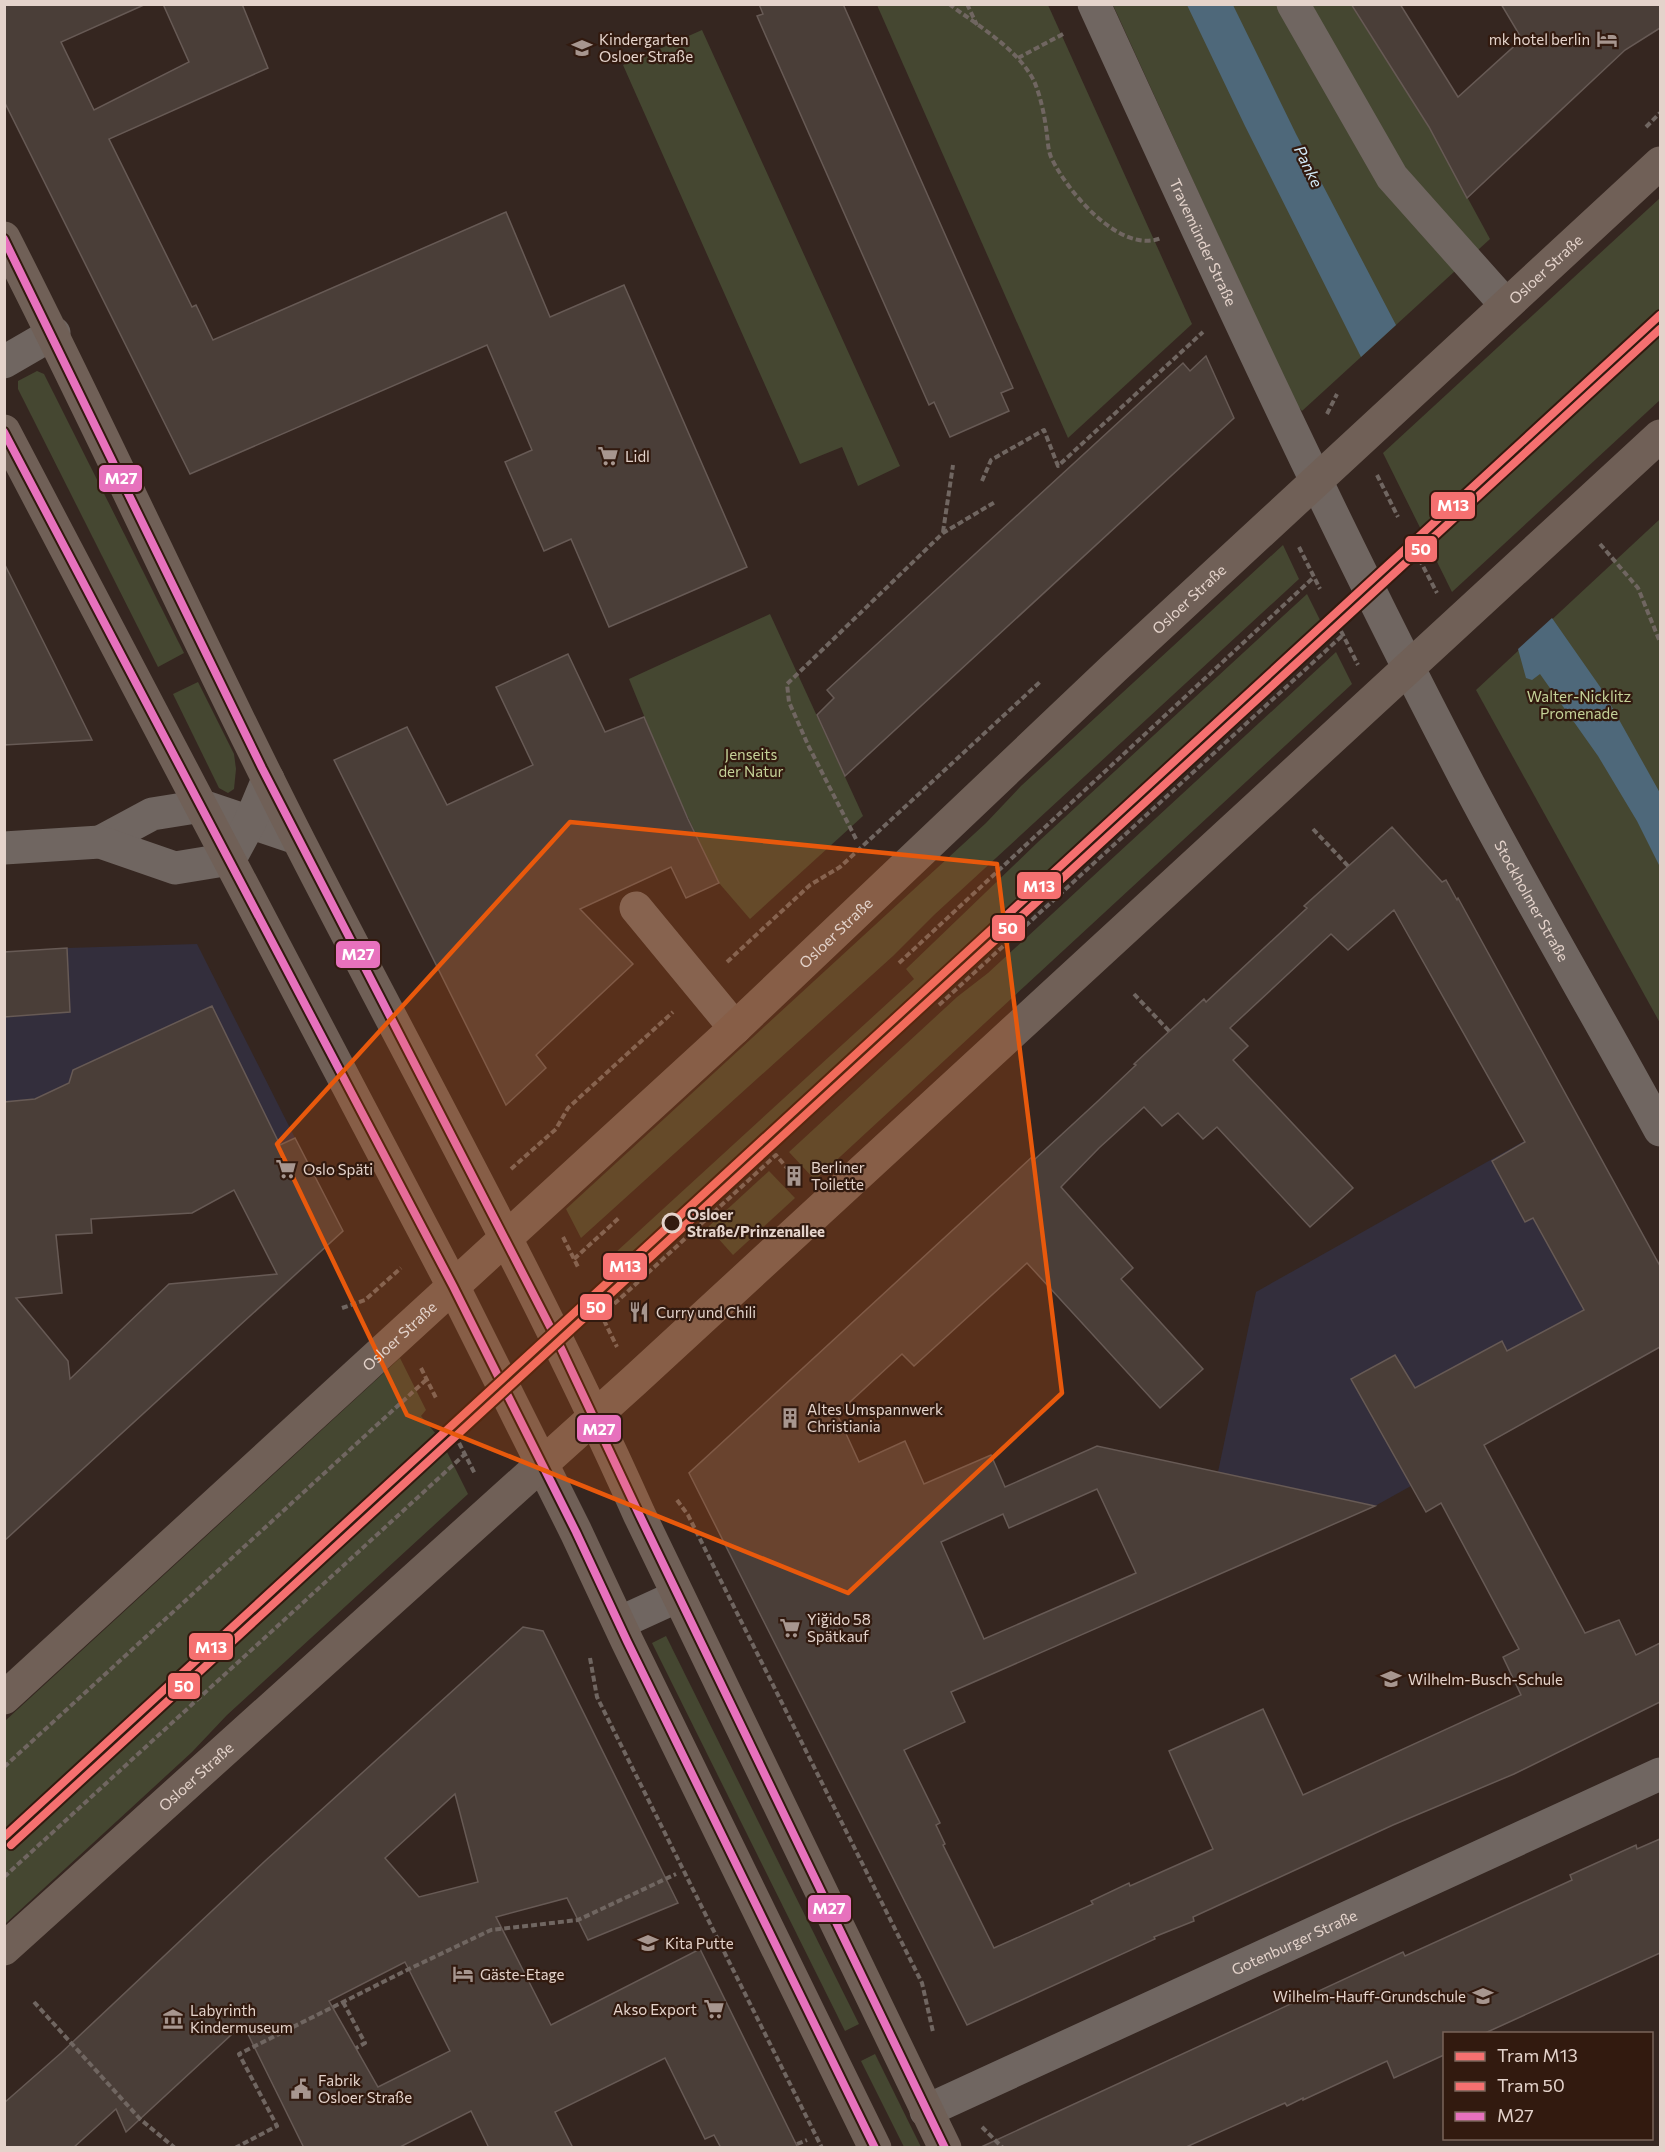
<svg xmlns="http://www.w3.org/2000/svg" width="1665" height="2152" viewBox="0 0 1665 2152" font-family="Commissioner,sans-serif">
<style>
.commercial{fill:#332e3c}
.green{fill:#454731}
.water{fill:#4e687a}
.building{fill:#4a3e38;stroke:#675a55;stroke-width:1.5;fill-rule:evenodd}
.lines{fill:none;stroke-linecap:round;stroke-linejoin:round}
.path{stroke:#706661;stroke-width:4;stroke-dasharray:6 3;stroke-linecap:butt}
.minor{stroke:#706661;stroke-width:33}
.major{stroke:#706057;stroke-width:33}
.bus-1-casing{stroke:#321a0f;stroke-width:12}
.bus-1{stroke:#e771bd;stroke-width:8}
.tram-1-casing{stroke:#321a0f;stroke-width:12}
.tram-2-casing{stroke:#321a0f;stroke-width:12}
.tram-1{stroke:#f57070;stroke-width:8}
.tram-2{stroke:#f57070;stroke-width:8}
.marked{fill:#e8590c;fill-opacity:0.2;stroke:#e8590c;stroke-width:4.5;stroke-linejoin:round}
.stop-dot{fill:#321a0f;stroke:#e4d3cb;stroke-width:3}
.labels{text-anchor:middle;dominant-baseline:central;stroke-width:4.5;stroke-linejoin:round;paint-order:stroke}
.poi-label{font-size:15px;fill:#e4d3cb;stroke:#321a0f;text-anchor:start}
.street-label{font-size:15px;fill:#e4d3cb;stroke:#321a0f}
.park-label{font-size:15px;fill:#c5d298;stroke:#321a0f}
.stop-label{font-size:15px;font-weight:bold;fill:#e4d3cb;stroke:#321a0f;text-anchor:start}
.water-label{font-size:16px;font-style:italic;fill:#d2e8f7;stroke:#321a0f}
.line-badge{stroke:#321a0f;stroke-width:2}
.badge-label{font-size:16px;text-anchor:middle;font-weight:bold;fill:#fff}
</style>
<rect width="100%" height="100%" fill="#352620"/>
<g class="commercial">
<path d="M 197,944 L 295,1138 L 240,1164 L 5,1186 L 5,1017 L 67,948 Z"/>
<path d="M 1574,1113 L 1576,1113 L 1660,1266 L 1660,1347 L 1375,1506 L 1218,1472 L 1256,1292 Z"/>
</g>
<g class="green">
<path d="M 877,5 L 1048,5 L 1192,324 L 1068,438 Z"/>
<path d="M 1113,5 L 1351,5 L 1428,125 L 1490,239 L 1302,411 L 1293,400 Z"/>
<path d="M 702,30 L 900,466 L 858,486 L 842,447 L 800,464 L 623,65 Z"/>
<path d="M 1660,198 L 1660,400 L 1452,592 L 1383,453 Z"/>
<path d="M 37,371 L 44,374 L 184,653 L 158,667 L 18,389 L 18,381 Z"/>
<path d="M 1660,519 L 1660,1023 L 1476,690 Z"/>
<path d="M 1283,545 L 1299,579 L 934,915 L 893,956 L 581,1238 L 566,1209 L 986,823 L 1021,786 Z"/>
<path d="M 1307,594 L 1328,636 L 933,999 L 922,987 L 624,1261 L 615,1253 L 914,979 L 906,969 L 1038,842 Z"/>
<path d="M 770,614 L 863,816 L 750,919 L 719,883 L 670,779 L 629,679 Z"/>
<path d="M 1336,652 L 1352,684 L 815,1180 L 789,1152 L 957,997 L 988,973 Z"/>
<path d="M 198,682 L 234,754 L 236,769 L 234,789 L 228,793 L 219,788 L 173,694 Z"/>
<path d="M 769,1171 L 795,1198 L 733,1255 L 708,1227 Z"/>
<path d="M 400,1358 L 426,1410 L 421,1416 L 436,1434 L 427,1443 L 435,1453 L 444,1446 L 468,1494 L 227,1715 L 192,1752 L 5,1924 L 5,1721 Z"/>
<path d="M 666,1636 L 859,2024 L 845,2031 L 652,1643 Z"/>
<path d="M 875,2054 L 921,2147 L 904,2147 L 861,2061 Z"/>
</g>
<g class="water">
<path d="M 1187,5 L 1233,5 L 1296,134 L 1396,325 L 1361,357 L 1245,126 Z"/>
<path d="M 1552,618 L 1603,691 L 1660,793 L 1660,867 L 1637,821 L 1598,756 L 1540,674 L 1532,680 L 1526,678 L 1518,649 Z"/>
</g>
<g class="building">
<path d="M 4,4 L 146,4 L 61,42 L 94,110 L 189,62 L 163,4 L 242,4 L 268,68 L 109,139 L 192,307 L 196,305 L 213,340 L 506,212 L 550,317 L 624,285 L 747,567 L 609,627 L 571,539 L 544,551 L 505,462 L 532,450 L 487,345 L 190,474 L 4,101 Z"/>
<path d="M 759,4 L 843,4 L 1013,388 L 1001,393 L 1009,411 L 950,437 L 934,402 L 929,405 L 757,16 L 763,14 Z"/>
<path d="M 1351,4 L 1400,4 L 1458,97 L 1522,39 L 1501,4 L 1660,4 L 1660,28 L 1625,50 L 1467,198 L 1429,127 Z"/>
<path d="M 1206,356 L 1234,418 L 845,776 L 817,715 L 834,698 L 827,690 L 1183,363 L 1190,371 Z"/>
<path d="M 4,563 L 54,663 L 92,740 L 4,745 Z"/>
<path d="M 568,654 L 605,732 L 644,717 L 688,819 L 719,883 L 686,898 L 671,867 L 580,909 L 633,964 L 536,1055 L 546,1068 L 506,1105 L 334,760 L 407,727 L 447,805 L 533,765 L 496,687 Z"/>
<path d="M 1392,827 L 1442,882 L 1446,880 L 1457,900 L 1458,898 L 1660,1266 L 1660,1347 L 1484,1445 L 1585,1633 L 1619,1620 L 1636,1655 L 1660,1643 L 1660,1702 L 1514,1774 L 1393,1825 L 1193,1917 L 1194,1921 L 1154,1937 L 1155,1939 L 967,2025 L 689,1473 L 1032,1157 L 1035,1159 L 1098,1101 L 1136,1065 L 1134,1064 L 1204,999 L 1206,1002 L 1307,908 L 1304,906 ZM 1394,910 L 1525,1142 L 1492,1161 L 1525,1222 L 1533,1218 L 1584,1310 L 1507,1351 L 1502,1341 L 1415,1388 L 1395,1355 L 1351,1379 L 1426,1512 L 1441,1503 L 1519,1649 L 1503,1657 L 1521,1695 L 1303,1795 L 1263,1709 L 1169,1751 L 1213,1849 L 1130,1886 L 1129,1883 L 1091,1901 L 1093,1904 L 994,1948 L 943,1845 L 945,1844 L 936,1825 L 940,1823 L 904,1750 L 965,1722 L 951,1692 L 1375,1506 L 1097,1446 L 1005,1487 L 991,1455 L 924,1484 L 905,1441 L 859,1462 L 837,1414 L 902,1354 L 914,1366 L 1027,1263 L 1160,1408 L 1203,1369 L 1121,1279 L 1133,1268 L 1061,1187 L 1099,1148 L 1144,1107 L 1162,1126 L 1178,1113 L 1203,1139 L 1217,1127 L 1310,1227 L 1353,1188 L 1233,1060 L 1248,1046 L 1230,1028 L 1331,934 L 1348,950 ZM 1097,1489 L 1136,1573 L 984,1639 L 941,1542 L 1003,1514 L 1009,1528 Z"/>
<path d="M 67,948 L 70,1012 L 4,1017 L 4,952 Z"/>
<path d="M 212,1006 L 280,1145 L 295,1138 L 343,1231 L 4,1541 L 4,1102 L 35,1099 L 69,1083 L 73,1070 ZM 234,1190 L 277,1274 L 169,1284 L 70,1379 L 68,1361 L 16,1298 L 62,1293 L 56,1235 L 92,1233 L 91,1219 L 192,1213 Z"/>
<path d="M 523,1627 L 543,1631 L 678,1903 L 588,1940 L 567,1898 L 496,1917 L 551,2025 L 700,1949 L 798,2148 L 721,2148 L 714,2135 L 705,2139 L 665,2058 L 555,2112 L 573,2148 L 489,2148 L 471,2111 L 398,2148 L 304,2148 L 243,2024 L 126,2132 L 116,2109 L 73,2148 L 4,2148 L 4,2103 L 61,2053 L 265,1861 ZM 455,1794 L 478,1882 L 419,1897 L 385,1858 ZM 405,1962 L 450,2051 L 378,2087 L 329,2001 Z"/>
<path d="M 1660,1839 L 1660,1953 L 1483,2034 L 1444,2034 L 1444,2055 L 1394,2078 L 1387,2061 L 1303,2100 L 1303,2098 L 1287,2106 L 1285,2103 L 1184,2148 L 979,2148 L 1403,1952 L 1405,1956 L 1572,1880 L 1570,1875 L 1636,1845 L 1637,1849 Z"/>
</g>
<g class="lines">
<g class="path">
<path d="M 949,4 C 977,25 1018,49 1034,81 C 1041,97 1045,118 1047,135 C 1048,142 1048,150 1051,157 C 1066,190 1120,255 1161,238"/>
<path d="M 967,4 L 977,25"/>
<path d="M 1018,58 L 1065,33"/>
<path d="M 1646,127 L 1660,113"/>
<path d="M 1327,414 L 1337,394"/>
<path d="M 1377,475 L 1398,517"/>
<path d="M 982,481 L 991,460 L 1044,430 L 1058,466 L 1203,332"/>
<path d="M 943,532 L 953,465"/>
<path d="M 1600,544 L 1638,588 L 1660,642"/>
<path d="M 1299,547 L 1320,589"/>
<path d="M 1415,551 L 1437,593"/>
<path d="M 1337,623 L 1358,665"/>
<path d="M 1313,829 L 1348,866"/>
<path d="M 856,839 L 808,745 L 789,702 L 787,684 L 943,533 L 995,502"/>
<path d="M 727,962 L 810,885 L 840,867 L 1041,681"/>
<path d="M 899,963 L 1314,577"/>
<path d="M 1134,994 L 1169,1031"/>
<path d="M 939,1005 L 1343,635"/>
<path d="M 511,1169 L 556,1129 L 568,1108 L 673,1012"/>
<path d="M 563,1237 L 579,1269"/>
<path d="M 574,1259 L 620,1217"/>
<path d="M 596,1304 L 617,1347"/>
<path d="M 342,1308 L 365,1300 L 401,1268"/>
<path d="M 601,1316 L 776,1155 L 787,1168"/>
<path d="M 421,1368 L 437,1400"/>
<path d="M 455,1435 L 475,1474"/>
<path d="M 677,1500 L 688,1515 L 922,1983 L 933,2032"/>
<path d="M 590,1658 L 597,1697 L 822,2148"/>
<path d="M 4,1767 L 427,1379"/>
<path d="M 4,1877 L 465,1454"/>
<path d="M 34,2002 L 140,2119 L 175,2148"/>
<path d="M 343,2002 L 365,2043 L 356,2048"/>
<path d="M 982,2127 L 1003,2148"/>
<path d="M 797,2144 L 807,2140"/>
<path d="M 235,2148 L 277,2126 L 239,2054 L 409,1969 L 491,1930 L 578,1920 L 676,1874"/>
</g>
<g class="minor">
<path id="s1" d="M 1094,4 C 1211,260 1328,515 1458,764 C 1522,888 1594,1008 1660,1130"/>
<path d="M 1293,4 L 1392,177 L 1506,305"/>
<path d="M 4,362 L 54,333"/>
<path d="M 100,842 L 152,814 L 202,806 L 297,838"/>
<path d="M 4,848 L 100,842 L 175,868 L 230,859 L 250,822 L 268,779"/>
<path d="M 636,908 L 735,1028"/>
<path d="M 619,1623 L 678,1596"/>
<path id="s2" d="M 926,2111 L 1660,1774"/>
</g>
<g class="major">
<path d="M 4,238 C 106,438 198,643 300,843 C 414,1066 537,1285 639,1514 L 945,2148"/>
<path d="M 4,431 L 453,1286 L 576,1532 L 627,1641 L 875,2148"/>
<path id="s3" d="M 4,1698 L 735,1028 L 1114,668 L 1660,163"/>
<path id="s4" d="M 4,1949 L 634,1381 L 1660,436"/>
</g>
<g class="bus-1-casing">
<g id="bus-1">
<path d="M 4,239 L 262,768 L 559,1344 L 639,1514 L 945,2148"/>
<path d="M 4,432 L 453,1286 L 576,1532 L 627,1641 L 875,2148"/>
</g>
</g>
<use href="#bus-1" class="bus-1"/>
<g class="tram-1-casing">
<path id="tram-1" d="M 4,1837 L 1660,315"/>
</g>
<g class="tram-2-casing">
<path id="tram-2" d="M 11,1845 L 1660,329"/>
</g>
<use href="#tram-1" class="tram-1"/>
<use href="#tram-2" class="tram-2"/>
</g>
<path class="marked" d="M 570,822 L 997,864 L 1062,1393 L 848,1593 L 407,1415 L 277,1144 Z"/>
<defs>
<g id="hotel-bare" transform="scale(1.62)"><path d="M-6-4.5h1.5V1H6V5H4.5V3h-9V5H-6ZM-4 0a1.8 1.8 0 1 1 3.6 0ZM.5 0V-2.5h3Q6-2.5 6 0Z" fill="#a7968f" stroke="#321a0f" stroke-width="2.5" paint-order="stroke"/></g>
<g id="school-bare" transform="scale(1.62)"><path d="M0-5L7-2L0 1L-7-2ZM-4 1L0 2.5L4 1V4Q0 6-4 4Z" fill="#a7968f" stroke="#321a0f" stroke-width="2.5" paint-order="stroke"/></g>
<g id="supermarket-bare" transform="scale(1.62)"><path d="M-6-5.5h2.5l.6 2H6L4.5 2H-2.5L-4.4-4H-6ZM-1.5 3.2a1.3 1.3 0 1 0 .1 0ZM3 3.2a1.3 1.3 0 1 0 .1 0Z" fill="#a7968f" stroke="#321a0f" stroke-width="2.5" paint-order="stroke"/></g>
<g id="building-bare" transform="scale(1.62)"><path d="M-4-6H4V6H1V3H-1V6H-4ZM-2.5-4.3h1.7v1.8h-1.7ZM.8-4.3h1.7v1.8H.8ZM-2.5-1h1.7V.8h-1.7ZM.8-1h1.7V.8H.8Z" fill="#a7968f" stroke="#321a0f" stroke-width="2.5" paint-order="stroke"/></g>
<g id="restaurant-bare" transform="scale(1.62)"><path d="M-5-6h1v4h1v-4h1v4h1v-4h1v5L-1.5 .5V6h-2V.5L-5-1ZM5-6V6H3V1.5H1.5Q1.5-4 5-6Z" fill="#a7968f" stroke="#321a0f" stroke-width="2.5" paint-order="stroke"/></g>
<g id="museum-bare" transform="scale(1.62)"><path d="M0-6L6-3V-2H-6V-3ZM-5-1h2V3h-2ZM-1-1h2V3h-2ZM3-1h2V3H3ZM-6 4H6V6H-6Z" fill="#a7968f" stroke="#321a0f" stroke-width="2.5" paint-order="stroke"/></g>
<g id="civic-bare" transform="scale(1.62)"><path d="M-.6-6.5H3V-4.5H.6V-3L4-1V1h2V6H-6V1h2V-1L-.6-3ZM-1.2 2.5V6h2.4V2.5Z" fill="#a7968f" stroke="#321a0f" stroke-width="2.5" paint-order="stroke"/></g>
</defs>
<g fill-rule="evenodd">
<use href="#hotel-bare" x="1607" y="39"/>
<use href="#school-bare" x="582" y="48"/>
<use href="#supermarket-bare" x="608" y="456"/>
<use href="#supermarket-bare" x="286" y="1169"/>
<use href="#building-bare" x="794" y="1176"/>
<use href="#restaurant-bare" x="639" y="1312"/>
<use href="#building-bare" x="790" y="1418"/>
<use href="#supermarket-bare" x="790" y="1628"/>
<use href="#school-bare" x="1391" y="1679"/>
<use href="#school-bare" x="648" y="1943"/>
<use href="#hotel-bare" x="463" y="1974"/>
<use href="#school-bare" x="1483" y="1996"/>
<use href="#supermarket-bare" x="714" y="2009"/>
<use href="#museum-bare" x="173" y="2019"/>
<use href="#civic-bare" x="301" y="2089"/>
</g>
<circle class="stop-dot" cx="672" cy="1223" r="9"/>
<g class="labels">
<g class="poi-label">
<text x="599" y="39">Kindergarten<tspan x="599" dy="17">Osloer Straße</tspan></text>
<text x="1590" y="39" text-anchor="end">mk hotel berlin</text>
<text x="625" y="456">Lidl</text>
<text x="811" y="1167">Berliner<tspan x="811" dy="17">Toilette</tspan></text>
<text x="303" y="1169">Oslo Späti</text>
<text x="656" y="1312">Curry und Chili</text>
<text x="807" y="1409">Altes Umspannwerk<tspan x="807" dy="17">Christiania</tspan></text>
<text x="807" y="1619">Yiğido 58<tspan x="807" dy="17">Spätkauf</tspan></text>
<text x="1408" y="1679">Wilhelm-Busch-Schule</text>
<text x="665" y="1943">Kita Putte</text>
<text x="480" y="1974">Gäste-Etage</text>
<text x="1466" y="1996" text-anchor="end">Wilhelm-Hauff-Grundschule</text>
<text x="697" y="2009" text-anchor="end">Akso Export</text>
<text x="190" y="2010">Labyrinth<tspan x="190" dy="17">Kindermuseum</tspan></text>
<text x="318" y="2080">Fabrik<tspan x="318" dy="17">Osloer Straße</tspan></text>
</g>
<g class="street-label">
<text stroke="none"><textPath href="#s1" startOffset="262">Travemünder Straße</textPath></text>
<text stroke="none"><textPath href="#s3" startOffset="2102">Osloer Straße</textPath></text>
<text stroke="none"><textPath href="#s3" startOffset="1616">Osloer Straße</textPath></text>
<text stroke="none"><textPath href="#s1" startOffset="998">Stockholmer Straße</textPath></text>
<text stroke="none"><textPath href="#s3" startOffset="1130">Osloer Straße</textPath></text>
<text stroke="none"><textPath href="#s3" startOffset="536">Osloer Straße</textPath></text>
<text stroke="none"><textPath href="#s4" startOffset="258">Osloer Straße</textPath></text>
<text stroke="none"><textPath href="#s2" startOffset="405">Gotenburger Straße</textPath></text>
</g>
<g class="park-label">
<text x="1579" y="696">Walter-Nicklitz<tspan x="1579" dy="17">Promenade</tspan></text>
<text x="751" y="754">Jenseits<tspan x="751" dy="17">der Natur</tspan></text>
</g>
<g class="stop-label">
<text x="687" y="1214">Osloer<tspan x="687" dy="17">Straße/Prinzenallee</tspan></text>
</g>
<g class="water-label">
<text transform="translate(1309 166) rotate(64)">Panke</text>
</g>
</g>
<g class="line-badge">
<rect x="98" y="464" width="45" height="29" rx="6" fill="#e771bd"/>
<rect x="1430" y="491" width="46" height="29" rx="6" fill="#f57070"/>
<rect x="1404" y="535" width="34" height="28" rx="6" fill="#f57070"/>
<rect x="1016" y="871" width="46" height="29" rx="6" fill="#f57070"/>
<rect x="991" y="914" width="35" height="28" rx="6" fill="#f57070"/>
<rect x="335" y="940" width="46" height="29" rx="6" fill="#e771bd"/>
<rect x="602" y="1252" width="46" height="29" rx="6" fill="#f57070"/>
<rect x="579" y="1293" width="34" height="28" rx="6" fill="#f57070"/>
<rect x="576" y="1414" width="46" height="29" rx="6" fill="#e771bd"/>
<rect x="188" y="1632" width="46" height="29" rx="6" fill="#f57070"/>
<rect x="167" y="1672" width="34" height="28" rx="6" fill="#f57070"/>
<rect x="807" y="1894" width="45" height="29" rx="6" fill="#e771bd"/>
</g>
<g class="badge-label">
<text x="121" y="484">M27</text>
<text x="1453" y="511">M13</text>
<text x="1421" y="555">50</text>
<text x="1039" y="892">M13</text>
<text x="1008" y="934">50</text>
<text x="358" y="960">M27</text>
<text x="625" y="1272">M13</text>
<text x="596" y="1313">50</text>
<text x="599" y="1435">M27</text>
<text x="211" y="1653">M13</text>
<text x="184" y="1692">50</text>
<text x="829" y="1914">M27</text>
</g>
<rect width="1665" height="2152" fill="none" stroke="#e4d3cb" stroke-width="12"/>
<rect x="1443" y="2032" width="210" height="108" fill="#321a0f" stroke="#79645a" stroke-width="1.5"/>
<rect x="1455" y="2052" width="30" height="9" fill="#f57070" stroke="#79645a" stroke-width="1.5"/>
<text x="1497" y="2062" font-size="18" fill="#e4d3cb">Tram M13</text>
<rect x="1455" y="2082" width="30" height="9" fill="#f57070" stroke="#79645a" stroke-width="1.5"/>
<text x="1497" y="2092" font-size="18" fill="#e4d3cb">Tram 50</text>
<rect x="1455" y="2112" width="30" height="9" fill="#e771bd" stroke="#79645a" stroke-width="1.5"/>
<text x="1497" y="2122" font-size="18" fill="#e4d3cb">M27</text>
</svg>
